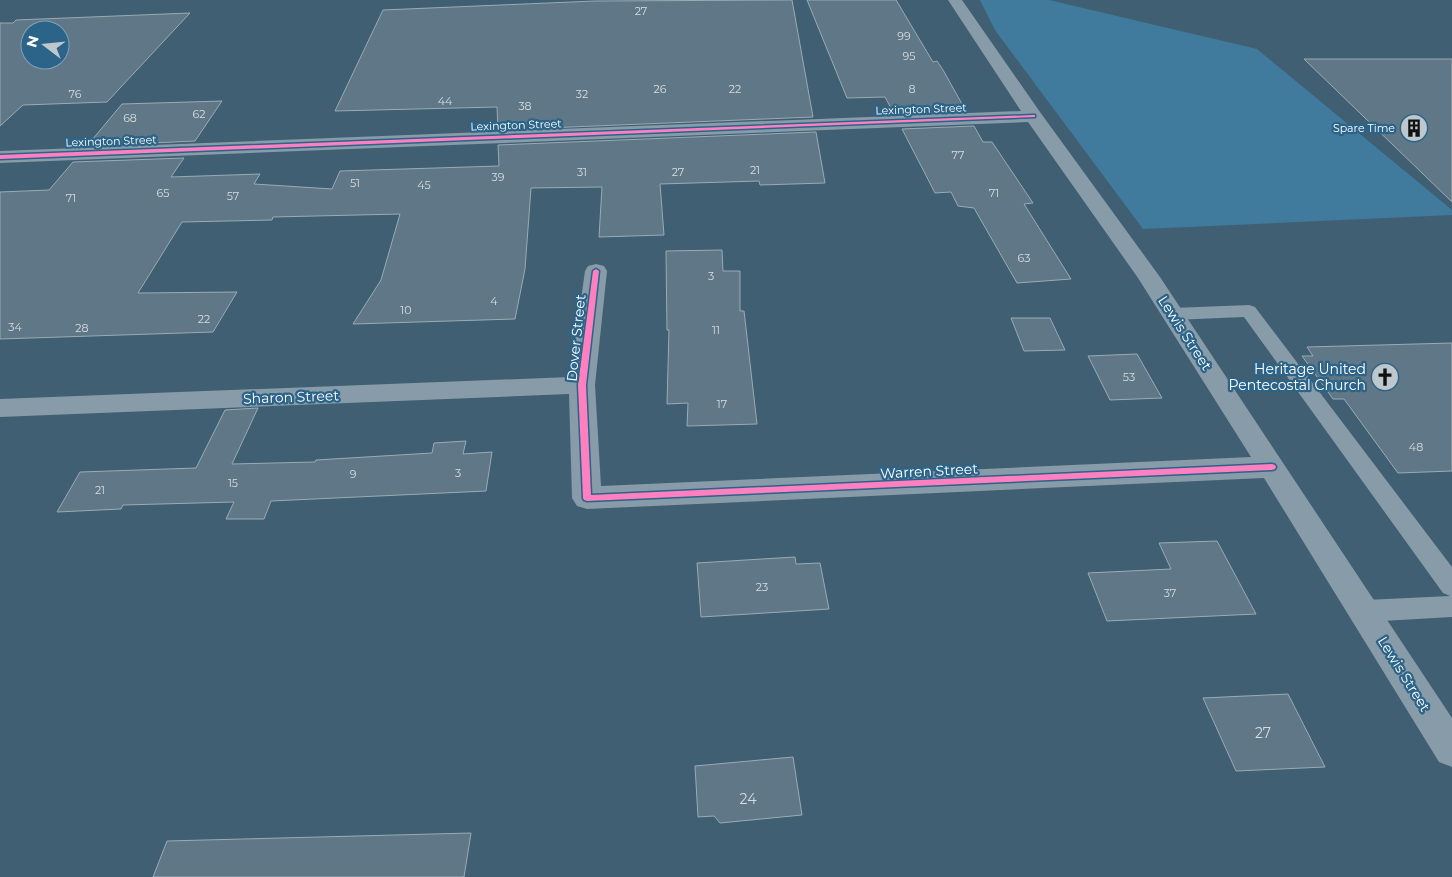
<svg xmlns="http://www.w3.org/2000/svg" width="1452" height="877" viewBox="0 0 1452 877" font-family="Montserrat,sans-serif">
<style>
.green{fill:#407b9d}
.building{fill:#5f7786;stroke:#9aabb6;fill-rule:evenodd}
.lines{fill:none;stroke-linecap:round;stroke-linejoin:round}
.lane{fill:#879ba8;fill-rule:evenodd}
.street{fill:#879ba8;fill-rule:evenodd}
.cycleway-casing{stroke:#2b6488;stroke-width:3}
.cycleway{fill:#ff80c0;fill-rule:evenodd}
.labels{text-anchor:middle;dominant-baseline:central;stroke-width:4.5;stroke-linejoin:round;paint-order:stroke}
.number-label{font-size:11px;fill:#d7dde1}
.far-street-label{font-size:11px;fill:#fff;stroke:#2b6488}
.far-poi-label{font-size:11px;fill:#fff;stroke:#2b6488;text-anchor:end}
.street-label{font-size:14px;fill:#fff;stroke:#2b6488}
.poi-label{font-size:14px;fill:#fff;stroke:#2b6488;text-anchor:end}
.near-number-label{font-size:14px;fill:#d7dde1}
</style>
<rect width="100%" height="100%" fill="#405f73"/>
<path class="green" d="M 980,0 L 1049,0 L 1257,49 L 1452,210 L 1452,215 L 1143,229 L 995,30 Z"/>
<g class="building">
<path d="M 792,0 L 813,117 L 498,130 L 497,107 L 335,111 L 383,10 L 595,1 Z"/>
<path d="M 807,0 L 896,0 L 933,62 L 937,61 L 943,70 L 966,111 L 894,114 L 885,97 L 847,98 Z"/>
<path d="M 190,13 L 107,102 L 23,105 L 0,126 L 0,23 L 13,23 L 16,20 ZM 30,30 L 60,30 L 60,60 L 30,60 Z"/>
<path d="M 1304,59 L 1452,59 L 1452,202 Z"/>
<path d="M 222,101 L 195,141 L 87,146 L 122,104 Z"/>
<path d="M 974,126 L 983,142 L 992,142 L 1033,203 L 1024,204 L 1071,279 L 1017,283 L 974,208 L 958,206 L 951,192 L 935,193 L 902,129 Z"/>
<path d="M 816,132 L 825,183 L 760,185 L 759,181 L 660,184 L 664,235 L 599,237 L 602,187 L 531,188 L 525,269 L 515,319 L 353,324 L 381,280 L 400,214 L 273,217 L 272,220 L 182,222 L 138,293 L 237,292 L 213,332 L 0,339 L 0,192 L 49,190 L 73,162 L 184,158 L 171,177 L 260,174 L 254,184 L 332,189 L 340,171 L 499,166 L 498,145 Z"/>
<path d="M 722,250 L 723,271 L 740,271 L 740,311 L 744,311 L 757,424 L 687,426 L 688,403 L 667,404 L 669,330 L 667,330 L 666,251 Z"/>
<path d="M 1011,318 L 1050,318 L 1065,350 L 1024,351 Z"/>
<path d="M 1452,343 L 1452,471 L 1398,473 L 1344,399 L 1333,399 L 1302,356 L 1313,356 L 1307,347 Z"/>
<path d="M 1137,354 L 1162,398 L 1110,400 L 1088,356 Z"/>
<path d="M 258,408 L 232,464 L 315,462 L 316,460 L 432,453 L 434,443 L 466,441 L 463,454 L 492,452 L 486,491 L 271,501 L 264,519 L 226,519 L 234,502 L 123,505 L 121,509 L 57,512 L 80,472 L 196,468 L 225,410 Z"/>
<path d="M 1217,541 L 1256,614 L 1107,621 L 1088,573 L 1171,569 L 1159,543 Z"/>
<path d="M 795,557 L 796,564 L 820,563 L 829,609 L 701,617 L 697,563 Z"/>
<path d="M 1288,694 L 1325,767 L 1236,771 L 1203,698 Z"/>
<path d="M 793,757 L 802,815 L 720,823 L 714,816 L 698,817 L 695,766 Z"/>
<path d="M 471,833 L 464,877 L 153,877 L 167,841 Z"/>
</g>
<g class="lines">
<path class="lane" d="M 1249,305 L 1255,307 L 1452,567 L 1452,617 L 1365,622 L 1356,619 L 1352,611 L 1356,603 L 1365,600 L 1450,596 L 1443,593 L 1244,317 L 1173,320 L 1166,318 L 1164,314 L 1166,310 L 1173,308 Z"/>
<path class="street" d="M 948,0 L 962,0 L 1040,112 L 1160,277 L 1452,718 L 1452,767 L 1439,762 L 1264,478 L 587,509 L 577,506 L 572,498 L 569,394 L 0,417 L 0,399 L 570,377 L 585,271 L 588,266 L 596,264 L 604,266 L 607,271 L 595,385 L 601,486 L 1251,457 L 1138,278 L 1028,122 L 0,163 L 0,151 L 1021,111 Z"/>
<g class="cycleway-casing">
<g id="cycleway">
<path d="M 1033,115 L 1035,115 L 1035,117 L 0,159 L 0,155 Z"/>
<path d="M 596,269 L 599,271 L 586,385 L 591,495 L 1272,464 L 1275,465 L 1276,467 L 1275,469 L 1272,470 L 587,501 L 584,500 L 583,498 L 578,385 L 593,271 Z"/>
</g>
</g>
<use href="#cycleway" class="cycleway"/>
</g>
<defs>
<g id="building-disc" transform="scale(1.4375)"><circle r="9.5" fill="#bcc7ce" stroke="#2b6488"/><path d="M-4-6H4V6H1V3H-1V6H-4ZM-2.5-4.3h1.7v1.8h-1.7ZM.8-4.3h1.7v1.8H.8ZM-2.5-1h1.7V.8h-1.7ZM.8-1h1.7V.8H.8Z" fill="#111"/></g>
<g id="church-disc" transform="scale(1.4375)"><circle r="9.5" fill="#bcc7ce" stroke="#2b6488"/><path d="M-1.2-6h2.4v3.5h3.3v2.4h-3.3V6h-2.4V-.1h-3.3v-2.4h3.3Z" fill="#111"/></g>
</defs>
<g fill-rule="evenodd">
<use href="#building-disc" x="1414" y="128"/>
<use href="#church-disc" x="1385" y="377"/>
</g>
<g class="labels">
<g class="number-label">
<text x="641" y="11">27</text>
<text x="904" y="36">99</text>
<text x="909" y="56">95</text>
<text x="660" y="89">26</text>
<text x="735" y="89">22</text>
<text x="912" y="89">8</text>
<text x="75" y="94">76</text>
<text x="582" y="94">32</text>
<text x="445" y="101">44</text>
<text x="525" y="106">38</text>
<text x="199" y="114">62</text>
<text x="130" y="118">68</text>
<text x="958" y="155">77</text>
<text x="755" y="170">21</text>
<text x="582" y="172">31</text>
<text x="678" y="172">27</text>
<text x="498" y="177">39</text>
<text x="355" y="183">51</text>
<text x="424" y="185">45</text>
<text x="163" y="193">65</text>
<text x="994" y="193">71</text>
<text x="233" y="196">57</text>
<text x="71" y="198">71</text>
<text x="1024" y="258">63</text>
<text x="711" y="276">3</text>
<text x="494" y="301">4</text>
<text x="406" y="310">10</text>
<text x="204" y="319">22</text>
<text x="15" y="327">34</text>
<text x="82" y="328">28</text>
<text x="716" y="330">11</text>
<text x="1129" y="377">53</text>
<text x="722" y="404">17</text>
<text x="1416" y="447">48</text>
<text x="458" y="473">3</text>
<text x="353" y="474">9</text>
<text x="233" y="483">15</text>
<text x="100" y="490">21</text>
<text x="762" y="587">23</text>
<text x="1170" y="593">37</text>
</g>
<g class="far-street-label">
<text transform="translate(921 109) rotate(-2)">Lexington Street</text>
<text transform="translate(516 125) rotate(-2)">Lexington Street</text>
<text transform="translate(111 141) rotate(-2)">Lexington Street</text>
</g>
<g class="far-poi-label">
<text x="1395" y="128">Spare Time</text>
</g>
<g class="street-label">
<text transform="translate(1185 333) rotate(57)">Lewis Street</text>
<text transform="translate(576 338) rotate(-84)">Dover Street</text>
<text transform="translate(291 397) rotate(-2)">Sharon Street</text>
<text transform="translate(929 471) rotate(-3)">Warren Street</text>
<text transform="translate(1404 674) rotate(58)">Lewis Street</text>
</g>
<g class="poi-label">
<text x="1366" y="369">Heritage United<tspan x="1366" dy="16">Pentecostal Church</tspan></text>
</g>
<g class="near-number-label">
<text x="1263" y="733">27</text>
<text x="748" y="799">24</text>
</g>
</g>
<g transform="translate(45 45) rotate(286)"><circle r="24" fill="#2b6488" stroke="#80a2b8"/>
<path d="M0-4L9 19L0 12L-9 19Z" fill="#bcc7ce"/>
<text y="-8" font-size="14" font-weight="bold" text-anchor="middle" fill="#ffffff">N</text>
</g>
</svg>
